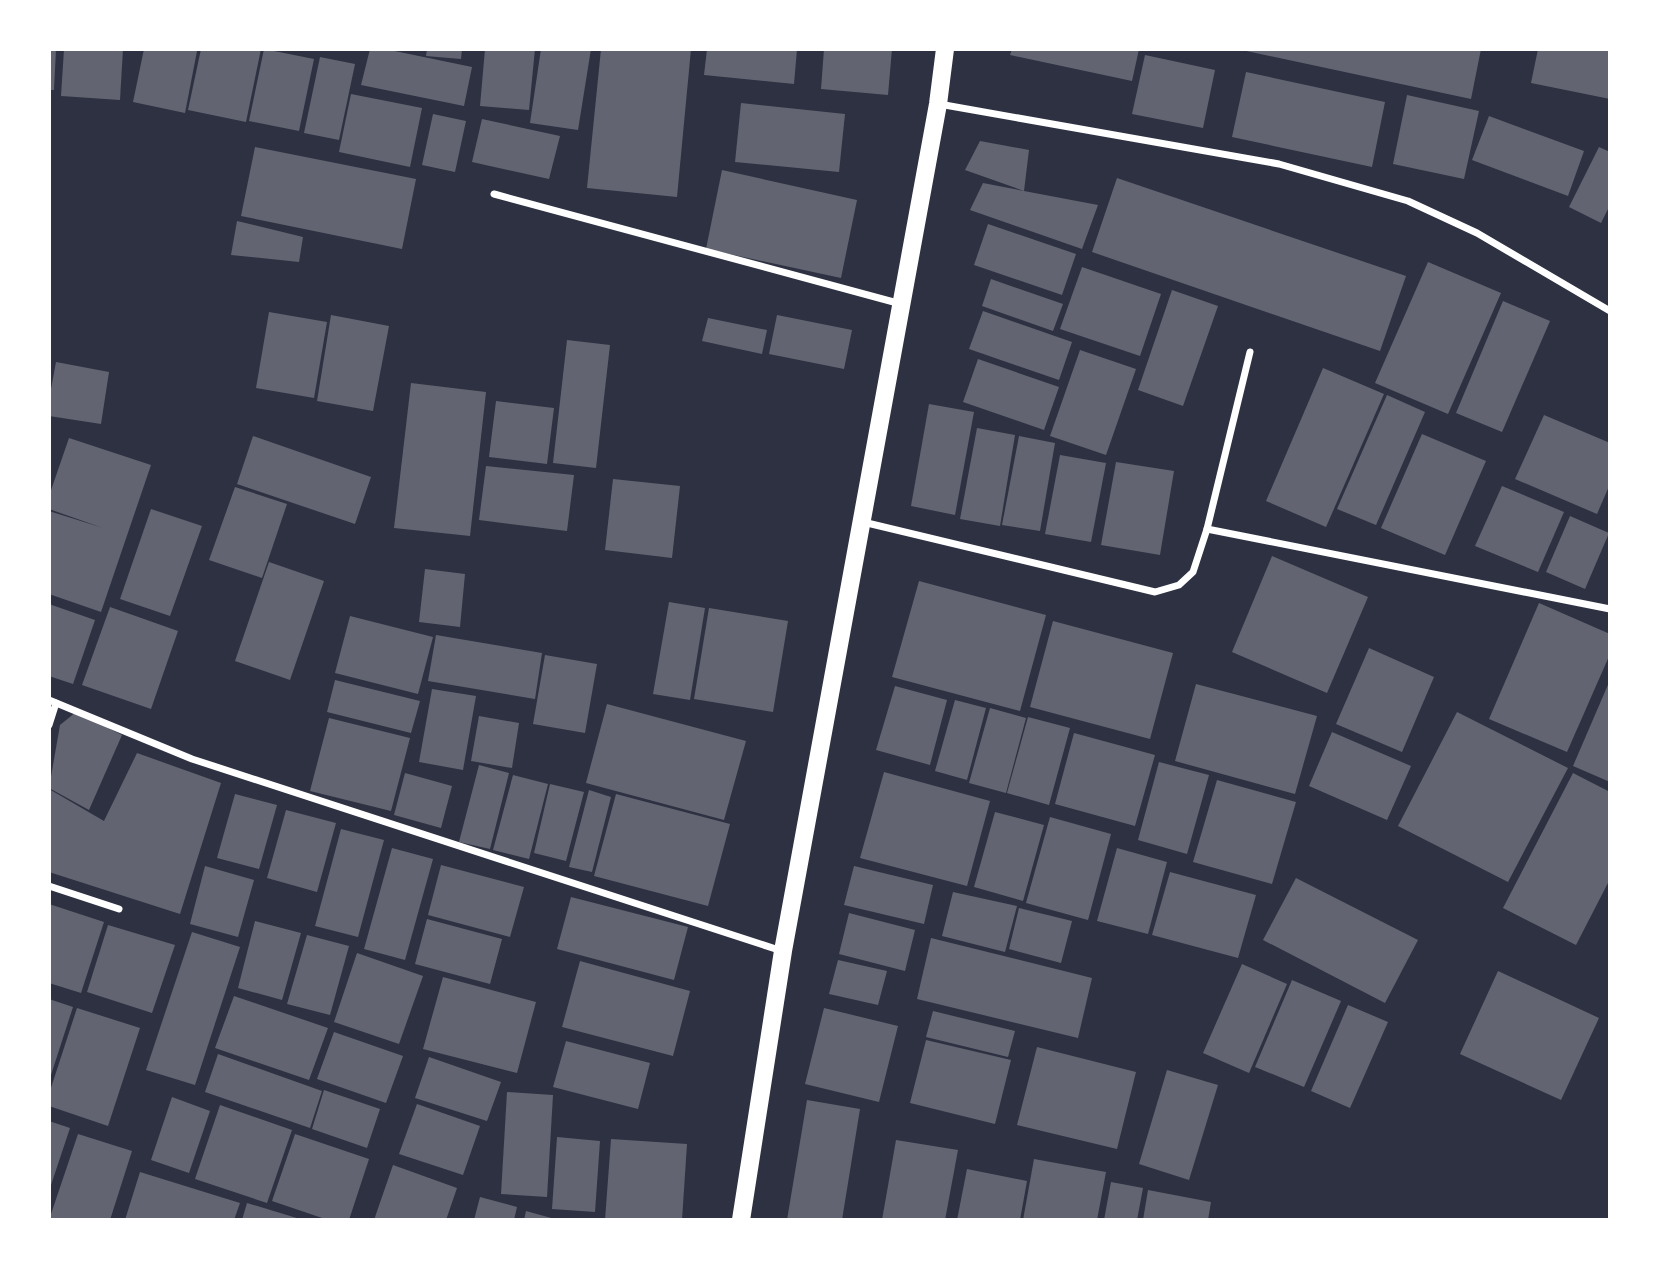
<svg xmlns="http://www.w3.org/2000/svg" width="1659" height="1269" viewBox="0 0 1659 1269" font-family="'Work Sans',sans-serif">
<style>
.building{fill:#626471}
.lines{fill:none;stroke-linecap:round;stroke-linejoin:round}
.minor{stroke:#fff;stroke-width:7}
.primary{stroke:#fff;stroke-width:18}
</style>
<rect width="100%" height="100%" fill="#2d3142"/>
<g class="building">
<path d="M 49,49 L 56,49 L 54,90 L 49,90 Z"/>
<path d="M 64,49 L 123,49 L 120,100 L 61,96 Z"/>
<path d="M 144,49 L 197,51 L 185,113 L 133,102 Z"/>
<path d="M 201,49 L 261,49 L 246,122 L 188,110 Z"/>
<path d="M 264,49 L 314,59 L 299,131 L 249,121 Z"/>
<path d="M 370,49 L 385,49 L 472,67 L 464,106 L 361,85 Z"/>
<path d="M 427,49 L 462,49 L 461,59 L 426,56 Z"/>
<path d="M 485,49 L 535,49 L 529,110 L 480,106 Z"/>
<path d="M 541,49 L 591,49 L 578,130 L 530,123 Z"/>
<path d="M 601,49 L 691,49 L 677,197 L 587,188 Z"/>
<path d="M 707,49 L 797,49 L 794,84 L 704,75 Z"/>
<path d="M 824,49 L 892,49 L 888,95 L 821,89 Z"/>
<path d="M 1012,49 L 1139,49 L 1132,81 L 1010,55 Z"/>
<path d="M 1237,49 L 1481,49 L 1471,99 Z"/>
<path d="M 1538,49 L 1610,49 L 1610,99 L 1531,83 Z"/>
<path d="M 1145,55 L 1215,70 L 1203,128 L 1132,114 Z"/>
<path d="M 320,57 L 355,64 L 339,140 L 304,133 Z"/>
<path d="M 1246,72 L 1385,102 L 1372,167 L 1232,137 Z"/>
<path d="M 351,94 L 422,108 L 410,167 L 339,152 Z"/>
<path d="M 1407,95 L 1479,111 L 1464,179 L 1393,164 Z"/>
<path d="M 741,103 L 845,114 L 839,172 L 735,162 Z"/>
<path d="M 433,114 L 466,121 L 455,172 L 422,165 Z"/>
<path d="M 1489,116 L 1584,151 L 1568,196 L 1472,160 Z"/>
<path d="M 482,119 L 560,136 L 549,179 L 472,162 Z"/>
<path d="M 980,141 L 1029,150 L 1024,191 L 1098,205 L 1082,249 L 970,210 L 983,183 L 1024,191 L 965,170 Z"/>
<path d="M 255,147 L 416,179 L 402,249 L 241,216 Z"/>
<path d="M 1599,147 L 1610,152 L 1610,205 L 1601,223 L 1569,207 Z"/>
<path d="M 722,170 L 857,200 L 841,278 L 706,249 Z"/>
<path d="M 1117,178 L 1406,276 L 1380,351 L 1092,252 Z"/>
<path d="M 237,221 L 303,237 L 299,262 L 231,255 Z"/>
<path d="M 988,224 L 1076,254 L 1062,295 L 974,265 Z"/>
<path d="M 1428,262 L 1501,293 L 1448,414 L 1375,383 Z"/>
<path d="M 1082,267 L 1161,294 L 1140,356 L 1060,329 Z"/>
<path d="M 991,279 L 1063,304 L 1053,331 L 982,306 Z"/>
<path d="M 1172,290 L 1218,306 L 1183,406 L 1138,390 Z"/>
<path d="M 1503,301 L 1550,321 L 1502,432 L 1456,413 Z"/>
<path d="M 983,311 L 1072,342 L 1059,380 L 969,349 Z"/>
<path d="M 269,312 L 327,322 L 314,398 L 256,388 Z"/>
<path d="M 331,315 L 389,326 L 373,411 L 317,401 Z"/>
<path d="M 777,315 L 852,330 L 844,369 L 769,354 Z"/>
<path d="M 708,318 L 767,330 L 762,354 L 702,341 Z"/>
<path d="M 567,340 L 610,345 L 596,468 L 553,463 Z"/>
<path d="M 1080,350 L 1136,369 L 1106,455 L 1050,436 Z"/>
<path d="M 978,359 L 1059,387 L 1044,430 L 963,402 Z"/>
<path d="M 56,362 L 109,372 L 101,424 L 49,416 L 49,400 Z"/>
<path d="M 1323,368 L 1384,394 L 1326,527 L 1266,501 Z"/>
<path d="M 411,383 L 486,392 L 470,536 L 394,528 Z"/>
<path d="M 1387,395 L 1425,412 L 1376,525 L 1337,509 Z"/>
<path d="M 496,401 L 554,408 L 547,464 L 489,457 Z"/>
<path d="M 929,404 L 974,412 L 955,515 L 911,506 Z"/>
<path d="M 1544,415 L 1610,443 L 1610,484 L 1597,514 L 1515,479 Z"/>
<path d="M 977,428 L 1015,435 L 1000,526 L 960,519 Z"/>
<path d="M 1422,434 L 1486,461 L 1445,555 L 1381,528 Z"/>
<path d="M 253,436 L 371,477 L 355,524 L 237,484 Z"/>
<path d="M 1019,436 L 1055,443 L 1040,531 L 1002,525 Z"/>
<path d="M 69,438 L 151,465 L 101,612 L 49,594 L 49,511 L 103,528 L 49,509 L 49,496 Z"/>
<path d="M 1060,455 L 1106,463 L 1091,542 L 1045,534 Z"/>
<path d="M 1116,462 L 1174,471 L 1160,555 L 1101,545 Z"/>
<path d="M 486,466 L 574,475 L 567,531 L 479,520 Z"/>
<path d="M 613,479 L 680,486 L 672,558 L 605,550 Z"/>
<path d="M 1502,486 L 1564,512 L 1538,572 L 1475,546 Z"/>
<path d="M 235,487 L 287,504 L 262,578 L 209,560 Z"/>
<path d="M 151,509 L 202,526 L 170,616 L 120,599 Z"/>
<path d="M 1570,516 L 1609,533 L 1585,589 L 1546,572 Z"/>
<path d="M 1272,556 L 1368,597 L 1327,693 L 1232,652 Z"/>
<path d="M 269,562 L 324,581 L 290,680 L 235,661 Z"/>
<path d="M 425,569 L 465,574 L 460,627 L 419,622 Z"/>
<path d="M 919,581 L 1046,615 L 1020,711 L 892,677 Z"/>
<path d="M 669,602 L 705,608 L 690,700 L 653,694 Z"/>
<path d="M 1539,603 L 1610,634 L 1610,654 L 1567,752 L 1489,719 Z"/>
<path d="M 49,604 L 95,620 L 73,684 L 49,676 Z"/>
<path d="M 110,607 L 178,631 L 151,709 L 82,685 Z"/>
<path d="M 709,608 L 788,621 L 773,712 L 694,699 Z"/>
<path d="M 350,616 L 433,637 L 418,694 L 335,673 Z"/>
<path d="M 1053,621 L 1173,653 L 1150,739 L 1030,707 Z"/>
<path d="M 436,635 L 542,653 L 535,699 L 428,681 Z"/>
<path d="M 1369,648 L 1434,677 L 1402,752 L 1336,724 Z"/>
<path d="M 545,655 L 597,664 L 585,733 L 533,724 Z"/>
<path d="M 335,680 L 420,701 L 411,733 L 327,712 Z"/>
<path d="M 1610,680 L 1610,782 L 1573,766 Z"/>
<path d="M 1196,684 L 1317,716 L 1295,794 L 1175,761 Z"/>
<path d="M 895,686 L 947,700 L 930,765 L 876,750 Z"/>
<path d="M 432,689 L 476,696 L 463,770 L 419,762 Z"/>
<path d="M 955,700 L 986,708 L 967,780 L 935,771 Z"/>
<path d="M 607,704 L 746,741 L 724,820 L 586,783 Z"/>
<path d="M 990,708 L 1026,718 L 1006,793 L 969,783 Z"/>
<path d="M 76,712 L 122,735 L 89,810 L 49,788 L 60,725 Z"/>
<path d="M 1457,712 L 1568,768 L 1508,882 L 1398,826 Z"/>
<path d="M 479,716 L 519,723 L 512,768 L 471,761 Z"/>
<path d="M 1028,717 L 1070,728 L 1049,805 L 1007,793 Z"/>
<path d="M 329,718 L 410,738 L 391,811 L 310,791 Z"/>
<path d="M 1332,732 L 1411,766 L 1387,820 L 1309,786 Z"/>
<path d="M 1074,733 L 1155,755 L 1135,826 L 1055,804 Z"/>
<path d="M 137,753 L 221,783 L 180,914 L 49,872 L 49,789 L 104,821 Z"/>
<path d="M 1159,762 L 1209,775 L 1187,854 L 1138,840 Z"/>
<path d="M 479,765 L 509,773 L 490,849 L 459,842 Z"/>
<path d="M 884,772 L 990,801 L 967,886 L 860,858 Z"/>
<path d="M 405,773 L 452,786 L 441,828 L 394,815 Z"/>
<path d="M 1573,773 L 1610,792 L 1610,879 L 1576,945 L 1503,908 Z"/>
<path d="M 513,775 L 548,784 L 529,859 L 493,850 Z"/>
<path d="M 1217,780 L 1296,802 L 1272,884 L 1193,862 Z"/>
<path d="M 550,784 L 584,792 L 566,861 L 534,853 Z"/>
<path d="M 589,790 L 611,797 L 592,872 L 569,867 Z"/>
<path d="M 235,794 L 277,805 L 259,869 L 217,858 Z"/>
<path d="M 616,794 L 730,824 L 708,906 L 594,876 Z"/>
<path d="M 286,810 L 336,823 L 317,892 L 267,878 Z"/>
<path d="M 995,812 L 1044,825 L 1023,901 L 974,887 Z"/>
<path d="M 1050,817 L 1111,834 L 1088,920 L 1026,903 Z"/>
<path d="M 341,829 L 384,840 L 358,937 L 315,926 Z"/>
<path d="M 392,848 L 433,859 L 405,960 L 364,949 Z"/>
<path d="M 1117,848 L 1167,862 L 1148,934 L 1097,921 Z"/>
<path d="M 441,865 L 524,887 L 510,937 L 428,915 Z"/>
<path d="M 205,866 L 254,880 L 238,937 L 190,924 Z"/>
<path d="M 854,866 L 933,885 L 924,924 L 844,905 Z"/>
<path d="M 1170,872 L 1256,895 L 1238,958 L 1152,935 Z"/>
<path d="M 1296,878 L 1418,940 L 1385,1003 L 1263,940 Z"/>
<path d="M 953,892 L 1017,906 L 1005,952 L 942,936 Z"/>
<path d="M 571,897 L 688,927 L 674,980 L 557,949 Z"/>
<path d="M 49,904 L 104,922 L 81,993 L 49,983 Z"/>
<path d="M 1019,908 L 1072,921 L 1061,963 L 1009,949 Z"/>
<path d="M 849,913 L 915,930 L 905,971 L 839,954 Z"/>
<path d="M 427,919 L 502,939 L 490,984 L 415,964 Z"/>
<path d="M 255,921 L 301,933 L 282,1000 L 238,988 Z"/>
<path d="M 108,925 L 175,945 L 152,1013 L 87,992 Z"/>
<path d="M 192,932 L 240,947 L 195,1085 L 146,1070 Z"/>
<path d="M 307,935 L 349,946 L 330,1015 L 287,1004 Z"/>
<path d="M 931,938 L 1092,978 L 1078,1038 L 917,999 Z"/>
<path d="M 357,953 L 423,976 L 399,1044 L 334,1022 Z"/>
<path d="M 838,960 L 887,971 L 878,1005 L 829,994 Z"/>
<path d="M 580,961 L 690,991 L 673,1056 L 562,1027 Z"/>
<path d="M 1242,964 L 1287,984 L 1249,1073 L 1203,1053 Z"/>
<path d="M 1498,971 L 1599,1018 L 1561,1100 L 1460,1054 Z"/>
<path d="M 443,977 L 536,1002 L 517,1073 L 423,1049 Z"/>
<path d="M 1292,980 L 1341,1001 L 1304,1087 L 1255,1067 Z"/>
<path d="M 234,996 L 328,1028 L 309,1080 L 215,1048 Z"/>
<path d="M 49,999 L 73,1007 L 50,1078 L 49,1078 Z"/>
<path d="M 1348,1005 L 1388,1022 L 1350,1108 L 1311,1091 Z"/>
<path d="M 77,1008 L 140,1028 L 108,1126 L 49,1106 L 49,1094 Z"/>
<path d="M 824,1008 L 898,1026 L 879,1102 L 805,1084 Z"/>
<path d="M 933,1011 L 1015,1031 L 1008,1057 L 926,1037 Z"/>
<path d="M 334,1032 L 403,1056 L 386,1103 L 317,1079 Z"/>
<path d="M 926,1040 L 1011,1060 L 995,1124 L 910,1103 Z"/>
<path d="M 566,1041 L 650,1063 L 638,1109 L 553,1087 Z"/>
<path d="M 1037,1047 L 1136,1072 L 1117,1149 L 1017,1125 Z"/>
<path d="M 218,1054 L 322,1091 L 310,1128 L 205,1092 Z"/>
<path d="M 429,1057 L 501,1082 L 487,1121 L 415,1098 Z"/>
<path d="M 1167,1070 L 1218,1085 L 1189,1180 L 1139,1164 Z"/>
<path d="M 324,1090 L 380,1109 L 367,1148 L 312,1129 Z"/>
<path d="M 507,1092 L 553,1095 L 547,1197 L 501,1194 Z"/>
<path d="M 172,1097 L 210,1111 L 189,1173 L 151,1160 Z"/>
<path d="M 807,1100 L 860,1109 L 842,1220 L 787,1220 Z"/>
<path d="M 417,1104 L 480,1126 L 463,1175 L 399,1154 Z"/>
<path d="M 220,1105 L 292,1130 L 267,1203 L 195,1179 Z"/>
<path d="M 49,1121 L 70,1128 L 49,1191 Z"/>
<path d="M 78,1134 L 132,1151 L 110,1220 L 49,1220 Z"/>
<path d="M 295,1134 L 369,1159 L 349,1220 L 328,1220 L 272,1201 Z"/>
<path d="M 557,1137 L 600,1141 L 595,1212 L 552,1209 Z"/>
<path d="M 611,1139 L 687,1144 L 682,1220 L 605,1220 Z"/>
<path d="M 896,1140 L 958,1150 L 945,1220 L 882,1220 Z"/>
<path d="M 1034,1159 L 1106,1172 L 1097,1220 L 1023,1220 Z"/>
<path d="M 393,1165 L 457,1188 L 446,1220 L 374,1220 Z"/>
<path d="M 967,1169 L 1027,1181 L 1020,1220 L 957,1220 Z"/>
<path d="M 140,1172 L 240,1203 L 234,1220 L 125,1220 Z"/>
<path d="M 1111,1182 L 1143,1188 L 1137,1220 L 1104,1220 Z"/>
<path d="M 1148,1190 L 1211,1202 L 1208,1220 L 1143,1220 Z"/>
<path d="M 480,1197 L 517,1207 L 514,1220 L 474,1220 Z"/>
<path d="M 247,1203 L 300,1219 L 300,1220 L 242,1220 Z"/>
<path d="M 526,1211 L 555,1219 L 555,1220 L 524,1220 Z"/>
</g>
<g class="lines">
<g class="minor">
<path d="M 939,104 L 1279,164 L 1408,201 L 1477,233 L 1610,311"/>
<path d="M 494,194 L 901,304"/>
<path d="M 863,522 L 1155,592 L 1179,585 L 1193,572 L 1207,529 L 1250,352"/>
<path d="M 1207,529 L 1610,609"/>
<path d="M 49,700 L 192,759 L 782,951"/>
<path d="M 49,725 L 56,703"/>
<path d="M 49,886 L 119,909"/>
</g>
<path class="primary" d="M 741,1220 L 783,951 L 938,104 L 945,49"/>
</g>
<rect width="1659" height="1269" fill="none" stroke="#ffffff" stroke-width="102"/>
</svg>
